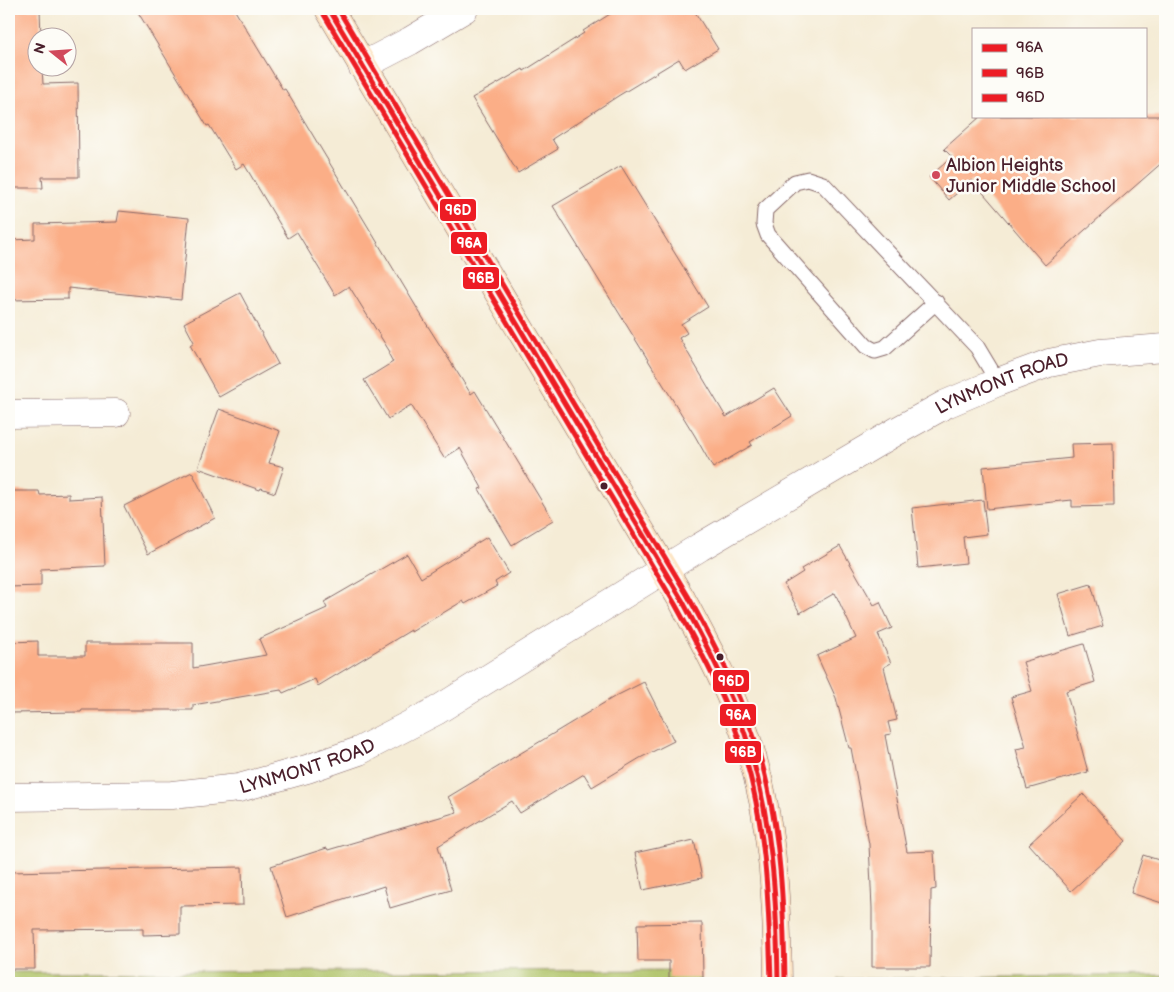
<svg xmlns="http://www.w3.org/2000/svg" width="1174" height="992" viewBox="0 0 1174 992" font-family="'Balsamiq Sans',sans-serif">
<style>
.green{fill:#aec266;stroke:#7c7048}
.building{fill:#fbae87}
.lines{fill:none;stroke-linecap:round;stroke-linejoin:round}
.lane-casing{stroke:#866767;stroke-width:17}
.street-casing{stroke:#866767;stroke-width:29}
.secondary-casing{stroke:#866767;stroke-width:29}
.lane{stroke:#fff;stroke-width:15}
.street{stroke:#fff;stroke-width:28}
.secondary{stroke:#fde5c5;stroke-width:28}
.bus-1-casing{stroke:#fdfcf7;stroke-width:9}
.bus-2-casing{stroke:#fdfcf7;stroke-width:9}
.bus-3-casing{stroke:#fdfcf7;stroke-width:9}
.bus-1{stroke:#ed1c24;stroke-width:5}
.bus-2{stroke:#ed1c24;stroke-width:5}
.bus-3{stroke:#ed1c24;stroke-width:5}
.poi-dot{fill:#d1495b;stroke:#fdfcf7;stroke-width:2}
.bus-dot{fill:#4a1f2b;stroke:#fdfcf7;stroke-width:2}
.labels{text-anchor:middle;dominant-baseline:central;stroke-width:5;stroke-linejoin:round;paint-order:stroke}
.poi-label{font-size:18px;fill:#4a1f2b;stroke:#fdfcf7;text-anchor:start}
.street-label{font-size:18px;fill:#4a1f2b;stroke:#fdfcf7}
.line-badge{stroke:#fdfcf7;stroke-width:2}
.badge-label{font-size:14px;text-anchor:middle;font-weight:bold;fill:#fff}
</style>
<rect width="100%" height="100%" fill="#fdfcf7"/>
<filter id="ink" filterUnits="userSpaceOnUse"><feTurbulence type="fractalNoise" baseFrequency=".02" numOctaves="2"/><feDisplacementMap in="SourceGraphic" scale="10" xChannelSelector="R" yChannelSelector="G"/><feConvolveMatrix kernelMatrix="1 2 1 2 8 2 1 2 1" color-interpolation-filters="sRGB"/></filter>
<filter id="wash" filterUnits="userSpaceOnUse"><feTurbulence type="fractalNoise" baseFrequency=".0096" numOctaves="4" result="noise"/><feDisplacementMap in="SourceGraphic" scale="20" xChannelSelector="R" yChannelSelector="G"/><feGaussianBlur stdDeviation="1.12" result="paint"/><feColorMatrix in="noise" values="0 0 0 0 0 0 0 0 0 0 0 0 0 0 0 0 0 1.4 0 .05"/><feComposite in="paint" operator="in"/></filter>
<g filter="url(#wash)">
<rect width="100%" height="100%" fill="#f5ecd6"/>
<g class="green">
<path d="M 701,970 L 701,983 L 9,983 L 9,972 Z"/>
<path d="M 1165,975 L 1165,983 L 837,983 L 838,979 Z"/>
</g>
<g id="blocks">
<g class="building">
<path d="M 9,9 L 40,9 L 41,38 L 38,38 L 38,68 L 42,68 L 43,84 L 78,83 L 79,177 L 42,177 L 43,188 L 9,188 Z"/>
<path d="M 136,9 L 234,9 L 283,90 L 285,89 L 429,328 L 471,394 L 475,391 L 553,520 L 512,545 L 479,489 L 482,488 L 460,448 L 444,458 L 411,405 L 388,419 L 364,380 L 393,362 L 388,353 L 390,352 L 349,286 L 335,295 L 297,232 L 288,238 L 244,164 L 236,169 L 209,125 L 207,126 Z"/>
<path d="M 618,9 L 693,9 L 718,49 L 685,69 L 679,59 L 618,96 L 552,139 L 558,149 L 518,173 L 472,98 L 523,69 L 524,71 L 584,33 L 583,31 Z"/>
<path d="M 981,116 L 1165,116 L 1165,160 L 1045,265 L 972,180 L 949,200 L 929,177 L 952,157 L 944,149 Z"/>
<path d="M 621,166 L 708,307 L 681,324 L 687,333 L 679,338 L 726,417 L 774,388 L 792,416 L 750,442 L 752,445 L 713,468 L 695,436 L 553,206 Z"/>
<path d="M 119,211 L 189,218 L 181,300 L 68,288 L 68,299 L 9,300 L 9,240 L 35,239 L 35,224 L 117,222 Z"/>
<path d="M 240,293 L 278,364 L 219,397 L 190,345 L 194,342 L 184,323 Z"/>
<path d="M 219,409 L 280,431 L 269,463 L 284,467 L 275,493 L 261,488 L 260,490 L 198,468 Z"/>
<path d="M 1113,443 L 1114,506 L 1072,507 L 1072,500 L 987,509 L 983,467 L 1072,458 L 1071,444 Z"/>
<path d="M 192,472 L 215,518 L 148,554 L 124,506 Z"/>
<path d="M 9,491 L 39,491 L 40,495 L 69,494 L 69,499 L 102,497 L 105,566 L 41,569 L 41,586 L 9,587 Z"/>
<path d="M 983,500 L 987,534 L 963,537 L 966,563 L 918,568 L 912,508 Z"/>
<path d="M 487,537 L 509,573 L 495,582 L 497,586 L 465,604 L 463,601 L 411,632 L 411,630 L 318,686 L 315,679 L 283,693 L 281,690 L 193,705 L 193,710 L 82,710 L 81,712 L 9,713 L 9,642 L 38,641 L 38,656 L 85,656 L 85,643 L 193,643 L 193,668 L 266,655 L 259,639 L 327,608 L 324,602 L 407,554 L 421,578 Z"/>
<path d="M 840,546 L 874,605 L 880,602 L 892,628 L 878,634 L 891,663 L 884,667 L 897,720 L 888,722 L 891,734 L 885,735 L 907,852 L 934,851 L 936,889 L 931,890 L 930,967 L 872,967 L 872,908 L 869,844 L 851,748 L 849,748 L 836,698 L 817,656 L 856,638 L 835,593 L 800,613 L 784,584 L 803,572 L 801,569 Z"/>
<path d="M 1091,584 L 1103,626 L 1070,636 L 1058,594 Z"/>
<path d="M 1084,644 L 1095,682 L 1066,691 L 1088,772 L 1027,789 L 1016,749 L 1026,747 L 1011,697 L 1032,691 L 1023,662 Z"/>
<path d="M 644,682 L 674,741 L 640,758 L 592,787 L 584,774 L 520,813 L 512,801 L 438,846 L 451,890 L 390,908 L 384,886 L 287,917 L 271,866 L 327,848 L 328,850 L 457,812 L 448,797 L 614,697 Z"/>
<path d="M 1083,794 L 1126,841 L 1071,891 L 1029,844 Z"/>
<path d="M 694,840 L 702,878 L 643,890 L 635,853 Z"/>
<path d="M 1143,855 L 1165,862 L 1165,904 L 1131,893 Z"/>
<path d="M 242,867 L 243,905 L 180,906 L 180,934 L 143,935 L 143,929 L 34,930 L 35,969 L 9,969 L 9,872 Z"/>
<path d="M 702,923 L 703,978 L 669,978 L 669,961 L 638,961 L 637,924 Z"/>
</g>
</g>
</g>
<g filter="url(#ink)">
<use href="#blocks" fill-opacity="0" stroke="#866767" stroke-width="1"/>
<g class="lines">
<g class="lane-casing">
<path id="lane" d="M 936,302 L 885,348 L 875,351 L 866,346 L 768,235 L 764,224 L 765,210 L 795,182 L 808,179 L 823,184 L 977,347 L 998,382"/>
</g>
<g class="street-casing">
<g id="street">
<path d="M 362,66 L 410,41 L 464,9"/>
<path d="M 9,414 L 116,413"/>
<path id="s1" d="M 9,797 L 172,795 L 239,788 L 307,769 L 359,751 L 436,711 L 700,547 L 897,431 L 946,404 L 998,382 L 1049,363 L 1100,353 L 1165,348"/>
</g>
</g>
<g class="secondary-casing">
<path id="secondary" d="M 329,9 L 682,600 C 705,643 728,685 744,731 C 773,812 777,898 778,983"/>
</g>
<use href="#lane" class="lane"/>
<use href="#street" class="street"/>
<use href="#secondary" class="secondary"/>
<g class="bus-1-casing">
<path id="bus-1" d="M 329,9 L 682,600 C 705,643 728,685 744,731 C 772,812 777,898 778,983"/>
</g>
<g class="bus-2-casing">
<path id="bus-2" d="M 323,13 L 675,604 C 703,655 731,707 747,764 C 767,835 769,910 771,983"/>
</g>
<g class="bus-3-casing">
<path id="bus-3" d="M 338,9 L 688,596 C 717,649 745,702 761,760 C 781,832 784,908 785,983"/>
</g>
<use href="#bus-1" class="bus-1"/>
<use href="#bus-2" class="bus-2"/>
<use href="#bus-3" class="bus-3"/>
</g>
</g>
<circle class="poi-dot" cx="936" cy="175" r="5"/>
<g class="bus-dot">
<circle cx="604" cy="486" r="4.5"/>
<circle cx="720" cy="657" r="4.5"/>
</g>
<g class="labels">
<g class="poi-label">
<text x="946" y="165">Albion Heights<tspan x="946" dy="21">Junior Middle School</tspan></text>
</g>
<g class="street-label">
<text stroke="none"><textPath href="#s1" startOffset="1098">LYNMONT ROAD</textPath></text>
<text stroke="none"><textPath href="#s1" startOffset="302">LYNMONT ROAD</textPath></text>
</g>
</g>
<g class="line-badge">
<rect x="439" y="198" width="38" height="24" rx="5" fill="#ed1c24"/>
<rect x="450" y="231" width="38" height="24" rx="5" fill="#ed1c24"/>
<rect x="462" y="266" width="38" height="24" rx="5" fill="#ed1c24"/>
<rect x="712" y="669" width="38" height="24" rx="5" fill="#ed1c24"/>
<rect x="719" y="703" width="38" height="24" rx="5" fill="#ed1c24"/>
<rect x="724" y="740" width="38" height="24" rx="5" fill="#ed1c24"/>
</g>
<g class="badge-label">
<text x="458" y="215">96D</text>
<text x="469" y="248">96A</text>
<text x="481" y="283">96B</text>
<text x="731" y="686">96D</text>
<text x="738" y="720">96A</text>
<text x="743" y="757">96B</text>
</g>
<rect width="1174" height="992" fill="none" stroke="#fdfcf7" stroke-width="30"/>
<rect x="972" y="28" width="175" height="90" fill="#fdfcf7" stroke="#b5a4a5"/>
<rect x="982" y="44" width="25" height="8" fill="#ed1c24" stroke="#b5a4a5"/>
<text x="1016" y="52" font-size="15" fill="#4a1f2b">96A</text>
<rect x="982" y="69" width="25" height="8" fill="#ed1c24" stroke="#b5a4a5"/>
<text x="1016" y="78" font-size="15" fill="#4a1f2b">96B</text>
<rect x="982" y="94" width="25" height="8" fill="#ed1c24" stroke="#b5a4a5"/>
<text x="1016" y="102" font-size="15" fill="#4a1f2b">96D</text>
<g transform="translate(52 52) rotate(287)"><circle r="24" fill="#fdfcf7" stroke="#b5a4a5"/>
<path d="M0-4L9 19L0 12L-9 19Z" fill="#d1495b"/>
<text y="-8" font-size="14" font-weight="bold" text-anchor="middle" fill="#4a1f2b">N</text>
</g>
</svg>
